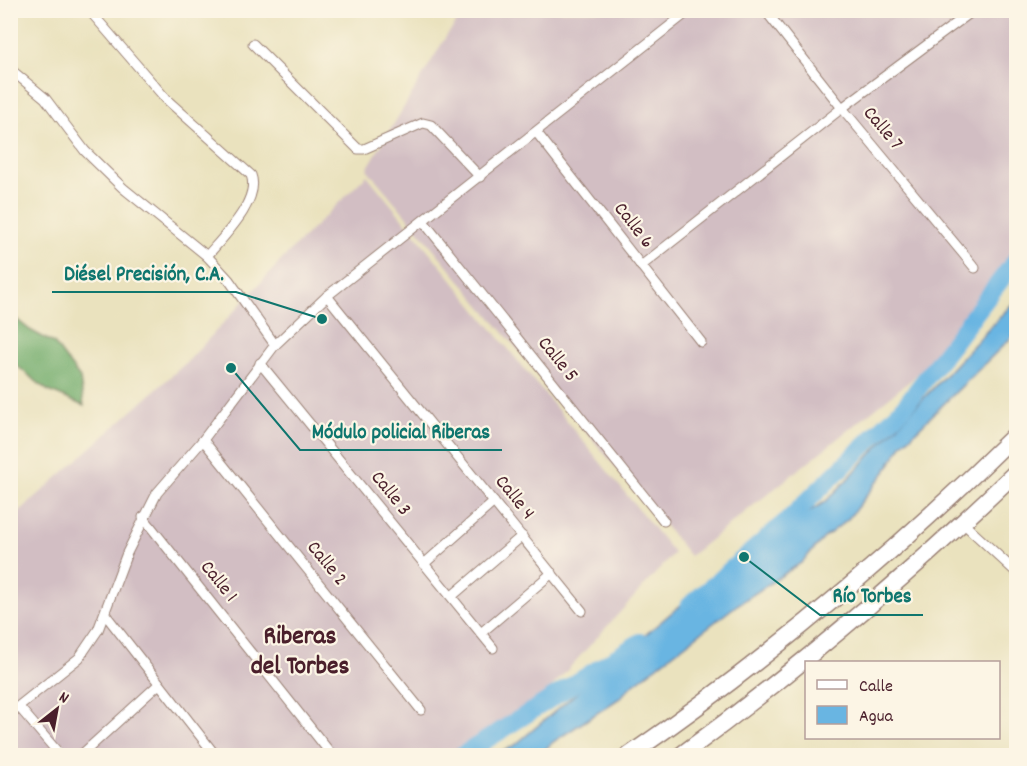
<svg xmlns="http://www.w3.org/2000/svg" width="1027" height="766" viewBox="0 0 1027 766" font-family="Dekko,sans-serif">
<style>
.industrial{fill:#d2bec3}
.forest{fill:#72ac6b;stroke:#5e664b;stroke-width:1.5}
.water{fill:#69b5e2;stroke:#5a6a86;stroke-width:1.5}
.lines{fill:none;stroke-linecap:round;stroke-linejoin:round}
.river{stroke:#69b5e2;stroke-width:18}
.minor-casing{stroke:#9a8074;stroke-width:11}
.motorway-casing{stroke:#9a8074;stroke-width:19}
.minor{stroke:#fff;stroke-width:9}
.motorway{stroke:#fff;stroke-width:16}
.labels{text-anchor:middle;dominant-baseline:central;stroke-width:4.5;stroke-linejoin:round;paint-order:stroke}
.street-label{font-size:20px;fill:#4a1f2b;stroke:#fcf5e5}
.district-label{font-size:26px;font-weight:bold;fill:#4a1f2b;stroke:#fcf5e5}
.leader{fill:none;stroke:#0f766e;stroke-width:2}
.callout-dot{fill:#0f766e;stroke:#fcf5e5;stroke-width:2}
.callout-label{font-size:21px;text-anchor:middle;font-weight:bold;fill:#0f766e;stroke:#fcf5e5;stroke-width:4.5;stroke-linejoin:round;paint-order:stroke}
</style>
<rect width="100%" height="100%" fill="#fcf5e5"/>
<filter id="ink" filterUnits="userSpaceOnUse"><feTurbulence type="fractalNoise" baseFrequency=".0167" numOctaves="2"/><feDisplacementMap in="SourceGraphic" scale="12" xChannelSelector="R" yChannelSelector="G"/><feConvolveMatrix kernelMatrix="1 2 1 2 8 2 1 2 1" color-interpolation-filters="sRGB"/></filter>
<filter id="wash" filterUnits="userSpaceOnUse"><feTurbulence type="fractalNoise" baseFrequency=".008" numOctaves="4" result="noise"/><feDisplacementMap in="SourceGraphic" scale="24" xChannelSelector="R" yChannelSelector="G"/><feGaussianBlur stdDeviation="1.35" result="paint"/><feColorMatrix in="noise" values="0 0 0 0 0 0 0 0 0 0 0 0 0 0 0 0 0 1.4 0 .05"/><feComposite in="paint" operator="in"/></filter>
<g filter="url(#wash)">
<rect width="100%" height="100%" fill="#eae2be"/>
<g class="industrial">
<path d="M 466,11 L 1016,11 L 1016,272 L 977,316 L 911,380 L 690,556 L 367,169 L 447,35 Z"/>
<path d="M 367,175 L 674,553 L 510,733 L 465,755 L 11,755 L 10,520 L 189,360 L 293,248 Z"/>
</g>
<path class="forest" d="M 10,314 L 30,330 L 54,343 L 80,378 L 84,406 L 47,390 L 11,361 Z"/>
<path class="water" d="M 1016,300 L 1016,333 L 902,445 L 885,472 L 848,519 L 824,538 L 801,563 L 737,605 L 630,687 L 620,698 L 553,742 L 539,755 L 452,755 L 463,750 L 502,752 L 515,745 L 677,608 L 734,575 L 780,529 L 825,502 L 840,487 Z"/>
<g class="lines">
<g class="river">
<path d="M 689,606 L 791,517 L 904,407 L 1016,260"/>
<path d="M 461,756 L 640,642"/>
</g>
</g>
</g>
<g filter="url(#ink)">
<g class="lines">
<g class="minor-casing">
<g id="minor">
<path d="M 89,10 L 166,99 L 251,175 C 261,200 223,237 207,256"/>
<path d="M 765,10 L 842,108 L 975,268"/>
<path d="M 253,44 L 358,149 L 364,149 L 423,123 L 431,125 L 480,177"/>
<path d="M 10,69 L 45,98 L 85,151 L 123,188 L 207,256 L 229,280 L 275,345"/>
<path d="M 537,133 L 701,342"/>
<path d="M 423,221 L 664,521"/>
<path d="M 641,266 L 842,108 L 974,10"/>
<path d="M 327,296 L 582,611"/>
<path d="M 260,363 L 493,648"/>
<path d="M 203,440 L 421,710"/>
<path d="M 143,517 L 332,755"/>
<path d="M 963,523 L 1016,572"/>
<path d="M 424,564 L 494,502"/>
<path d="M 452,596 L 522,536"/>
<path d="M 105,614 L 216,756"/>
<path d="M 481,633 L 552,573"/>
<path d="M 19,707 L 61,756"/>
<path d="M 10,713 L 79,658 L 98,630 L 127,553 L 157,493 L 203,440 L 275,345 L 327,296 L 690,10"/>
<path d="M 80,756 L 159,684"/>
</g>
</g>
<g class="motorway-casing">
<g id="motorway">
<path d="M 628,756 C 767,660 896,552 1016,434"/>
<path d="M 680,756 C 799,669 910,574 1016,472"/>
</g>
</g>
<use href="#minor" class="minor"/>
<use href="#motorway" class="motorway"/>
</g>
</g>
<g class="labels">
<g class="street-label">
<text transform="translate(882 129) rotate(50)">Calle 7</text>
<text transform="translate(633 226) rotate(52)">Calle 6</text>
<text transform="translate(557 360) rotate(51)">Calle 5</text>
<text transform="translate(390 494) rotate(51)">Calle 3</text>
<text transform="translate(514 498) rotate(51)">Calle 4</text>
<text transform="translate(326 564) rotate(51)">Calle 2</text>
<text transform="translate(218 582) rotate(51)">Calle 1</text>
</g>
<g class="district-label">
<text x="300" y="637">Riberas<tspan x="300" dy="30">del Torbes</tspan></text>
</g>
</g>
<path class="leader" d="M322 319L236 292H52M231 368L300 450H502M744 557L820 615H923"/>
<g class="callout-dot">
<circle cx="322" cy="319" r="6"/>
<circle cx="231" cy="368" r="6"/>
<circle cx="744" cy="557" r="6"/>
</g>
<g class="callout-label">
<text x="144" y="280">Diésel Precisión, C.A.</text>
<text x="401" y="438">Módulo policial Riberas</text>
<text x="872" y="602">Río Torbes</text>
</g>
<rect width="1027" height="766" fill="none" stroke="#fcf5e5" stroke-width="36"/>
<rect x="805" y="661" width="195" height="78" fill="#fcf5e5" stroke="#b59f9b" stroke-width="1.5"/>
<rect x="817" y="680" width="30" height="9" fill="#ffffff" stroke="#b59f9b" stroke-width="1.5"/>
<text x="859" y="691" font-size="18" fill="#4a1f2b">Calle</text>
<rect x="817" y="706" width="30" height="18" fill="#69b5e2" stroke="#b59f9b" stroke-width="1.5"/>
<text x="859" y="721" font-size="18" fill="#4a1f2b">Agua</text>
<g transform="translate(57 709) rotate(31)" stroke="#fcf5e5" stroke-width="4.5" paint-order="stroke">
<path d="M0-4.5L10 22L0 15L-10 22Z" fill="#4a1f2b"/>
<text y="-9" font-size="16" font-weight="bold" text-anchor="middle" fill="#4a1f2b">N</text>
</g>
</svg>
